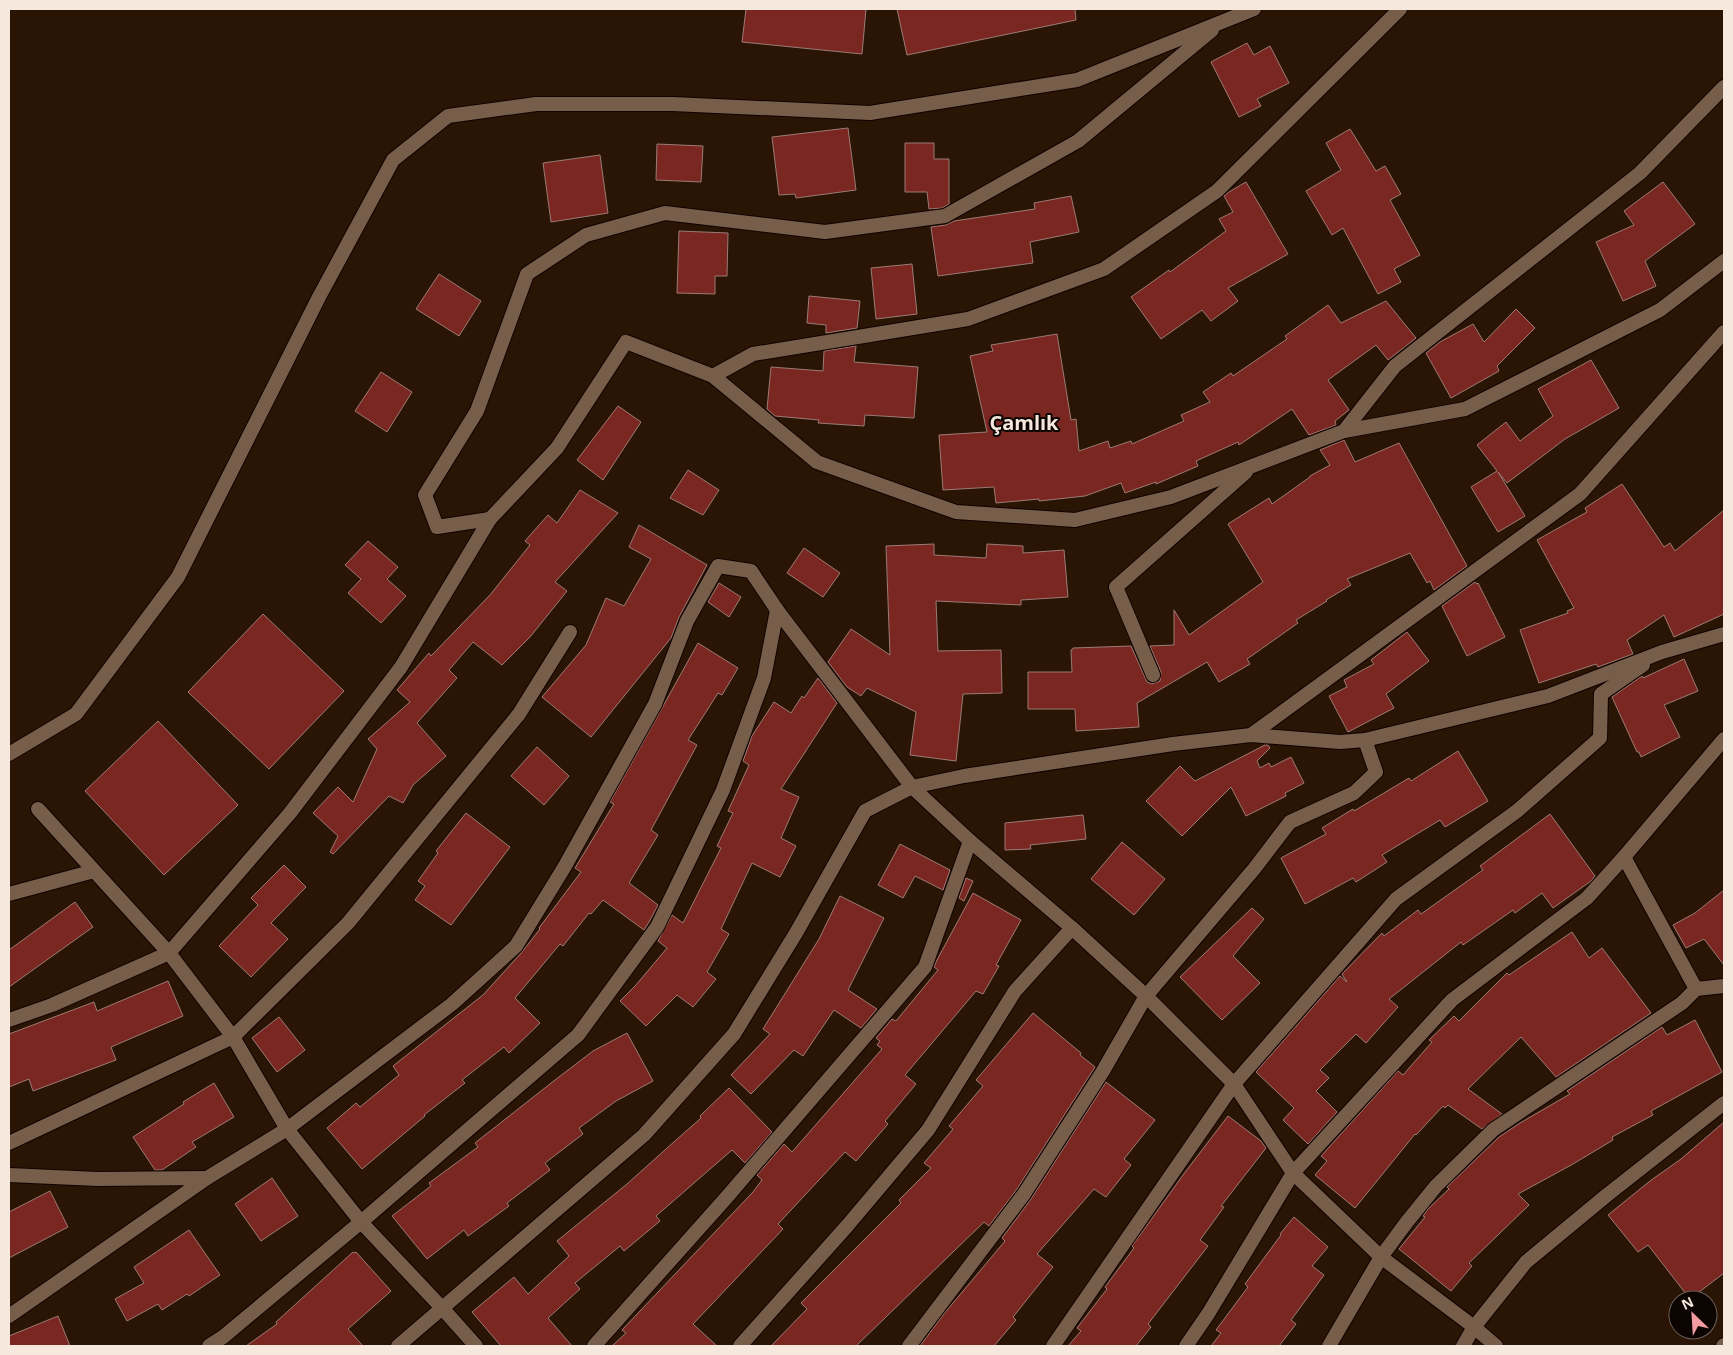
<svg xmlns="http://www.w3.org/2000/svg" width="1733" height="1355" viewBox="0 0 1733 1355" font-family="'Open Sans',sans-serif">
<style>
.building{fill:#792720;stroke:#9c7b75}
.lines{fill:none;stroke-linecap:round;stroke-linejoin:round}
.minor-casing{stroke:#110200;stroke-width:16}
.secondary-casing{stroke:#110200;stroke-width:16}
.minor{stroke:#775e4b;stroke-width:14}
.secondary{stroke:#775e4b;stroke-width:14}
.labels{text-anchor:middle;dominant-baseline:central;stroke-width:4;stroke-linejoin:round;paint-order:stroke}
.district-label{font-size:20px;font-weight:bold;fill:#f7e8de;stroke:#0c0401}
</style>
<rect width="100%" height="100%" fill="#2a1505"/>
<g class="building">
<path d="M 746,9 L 866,9 L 862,54 L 742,42 Z"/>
<path d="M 897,9 L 1075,9 L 1076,20 L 907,55 Z"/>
<path d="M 1247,43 L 1254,55 L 1270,46 L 1289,83 L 1257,99 L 1261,106 L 1239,117 L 1211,62 Z"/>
<path d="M 848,128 L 856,190 L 796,198 L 795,194 L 779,195 L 772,137 Z"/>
<path d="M 1350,129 L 1376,171 L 1385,166 L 1401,194 L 1390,200 L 1420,255 L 1394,269 L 1401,282 L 1378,294 L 1343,228 L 1332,235 L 1306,191 L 1341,170 L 1326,143 Z"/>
<path d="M 905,143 L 934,143 L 934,159 L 949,159 L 949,204 L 942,208 L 929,209 L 927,192 L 905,192 Z"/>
<path d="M 657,144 L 703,146 L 701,182 L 656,180 Z"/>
<path d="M 600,155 L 608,213 L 551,222 L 543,163 Z"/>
<path d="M 1246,182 L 1288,254 L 1228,288 L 1238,301 L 1211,321 L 1202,310 L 1161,339 L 1131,297 L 1169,270 L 1170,272 L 1226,231 L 1219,219 L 1233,212 L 1224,196 L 1229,192 Z"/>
<path d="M 1663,182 L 1695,224 L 1645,261 L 1656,286 L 1623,301 L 1596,242 L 1634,225 L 1624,211 Z"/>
<path d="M 1071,196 L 1079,232 L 1030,242 L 1033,263 L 938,276 L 931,227 L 946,225 L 954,221 L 1035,209 L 1034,203 Z"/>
<path d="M 679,231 L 728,233 L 727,276 L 715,276 L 715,294 L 677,293 Z"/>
<path d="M 912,264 L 917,314 L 876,319 L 871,268 Z"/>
<path d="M 439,274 L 481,301 L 459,336 L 416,309 Z"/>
<path d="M 809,296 L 860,301 L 857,328 L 826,333 L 826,325 L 807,323 Z"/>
<path d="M 1386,301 L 1416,338 L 1388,360 L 1376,345 L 1328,380 L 1349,410 L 1335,421 L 1336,425 L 1309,435 L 1292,409 L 1239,445 L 1238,442 L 1196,461 L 1198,466 L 1156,484 L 1156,482 L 1125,493 L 1121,483 L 1085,496 L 1039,501 L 1039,499 L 996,503 L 994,487 L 943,490 L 939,435 L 987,432 L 970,356 L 993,351 L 991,345 L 1057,334 L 1071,420 L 1076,419 L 1079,451 L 1108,441 L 1110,448 L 1131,441 L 1132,444 L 1184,421 L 1181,415 L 1210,402 L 1203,392 L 1231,373 L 1233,376 L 1287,339 L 1285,336 L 1328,305 L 1341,323 Z"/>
<path d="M 1516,309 L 1535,328 L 1497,366 L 1499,371 L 1451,398 L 1426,353 L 1440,342 L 1473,324 L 1484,342 Z"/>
<path d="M 856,346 L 854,362 L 918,367 L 914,418 L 865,415 L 864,426 L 818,423 L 819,420 L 775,416 L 767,409 L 771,367 L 823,371 L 824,351 Z"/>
<path d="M 1591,360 L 1619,408 L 1565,439 L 1507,483 L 1498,472 L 1525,516 L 1498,532 L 1471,487 L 1497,471 L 1477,445 L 1506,422 L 1520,441 L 1553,416 L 1538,389 Z"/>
<path d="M 381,372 L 412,392 L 387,432 L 355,411 Z"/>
<path d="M 618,406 L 641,422 L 603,480 L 577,460 Z"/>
<path d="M 1344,440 L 1355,462 L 1399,443 L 1467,566 L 1434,590 L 1430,581 L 1427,583 L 1410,553 L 1347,579 L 1351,585 L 1326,600 L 1327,601 L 1296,620 L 1298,623 L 1247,659 L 1250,664 L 1219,682 L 1207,662 L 1137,703 L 1139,727 L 1076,731 L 1075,709 L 1028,709 L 1028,672 L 1072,672 L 1071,650 L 1073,649 L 1073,648 L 1131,646 L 1147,682 L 1152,684 L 1160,681 L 1161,672 L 1150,646 L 1174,645 L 1174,610 L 1189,635 L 1263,582 L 1228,524 L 1269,498 L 1272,504 L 1310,477 L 1310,476 L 1330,465 L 1320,450 Z"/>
<path d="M 688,470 L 719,490 L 703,515 L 670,498 Z"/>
<path d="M 1622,484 L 1664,547 L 1670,543 L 1675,551 L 1724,510 L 1724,614 L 1674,637 L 1664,615 L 1627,640 L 1633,654 L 1598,667 L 1596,664 L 1539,683 L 1520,630 L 1568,613 L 1567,611 L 1574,608 L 1537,540 L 1587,512 L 1585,508 Z"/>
<path d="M 580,490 L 618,513 L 555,582 L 567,591 L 530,637 L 502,665 L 473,642 L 449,670 L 457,678 L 417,723 L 446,756 L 413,785 L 403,803 L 389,796 L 333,854 L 330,852 L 338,836 L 313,813 L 338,787 L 353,802 L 377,749 L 368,739 L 410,702 L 397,690 L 429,653 L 431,656 L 490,595 L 530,545 L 525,541 L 548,515 L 557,523 Z"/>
<path d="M 639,525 L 707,565 L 679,617 L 671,638 L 591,737 L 542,697 L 586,645 L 606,598 L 624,606 L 651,559 L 629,547 Z"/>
<path d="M 368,541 L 398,567 L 387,579 L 406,596 L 381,623 L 348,593 L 361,579 L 345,565 Z"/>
<path d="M 934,544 L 934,555 L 986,558 L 987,544 L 1023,546 L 1023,553 L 1064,550 L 1068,597 L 1021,600 L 1021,605 L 936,601 L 938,651 L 1001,650 L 1002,693 L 963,694 L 956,761 L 910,755 L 916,712 L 867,688 L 861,696 L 847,687 L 828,662 L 851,629 L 890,655 L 886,546 Z"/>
<path d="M 804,548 L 840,573 L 823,597 L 787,573 Z"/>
<path d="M 1475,582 L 1477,584 L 1478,583 L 1505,637 L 1467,656 L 1442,606 Z"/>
<path d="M 719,583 L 741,597 L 729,617 L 708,602 Z"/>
<path d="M 263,614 L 344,691 L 269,769 L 188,692 Z"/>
<path d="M 1407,632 L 1429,661 L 1386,694 L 1394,708 L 1348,732 L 1329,696 L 1347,687 L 1344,680 L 1374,664 L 1371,660 Z"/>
<path d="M 698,643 L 738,668 L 722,695 L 718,693 L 688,740 L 697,745 L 651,830 L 658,835 L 629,883 L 658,905 L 649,922 L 644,930 L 603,900 L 591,914 L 589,913 L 563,946 L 560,944 L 515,998 L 540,1023 L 509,1053 L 504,1047 L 462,1080 L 465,1083 L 424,1115 L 425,1116 L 362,1169 L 327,1128 L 356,1103 L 360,1107 L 399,1075 L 393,1066 L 483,995 L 522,952 L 540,929 L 539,928 L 581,872 L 575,868 L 614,804 L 610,802 Z"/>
<path d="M 1684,659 L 1698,691 L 1664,705 L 1680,737 L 1641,757 L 1639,752 L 1637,752 L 1612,697 L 1642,676 L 1643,678 Z"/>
<path d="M 818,678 L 837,703 L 781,789 L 799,797 L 781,838 L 796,846 L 780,877 L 752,863 L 721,929 L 729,934 L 707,972 L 716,979 L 693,1007 L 677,995 L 646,1026 L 620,1001 L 636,985 L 667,948 L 658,941 L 672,915 L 683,923 L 721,848 L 717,846 L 733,813 L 728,811 L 749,765 L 743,761 L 752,736 L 774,702 L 791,713 L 802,696 L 804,698 Z"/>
<path d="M 158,721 L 238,805 L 164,875 L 85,791 Z"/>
<path d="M 1265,745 L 1268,745 L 1270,748 L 1257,761 L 1260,768 L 1269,763 L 1271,767 L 1291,757 L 1304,783 L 1285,793 L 1286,796 L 1246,816 L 1231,787 L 1182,836 L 1146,801 L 1180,766 L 1195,781 Z"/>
<path d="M 537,747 L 569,776 L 544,805 L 511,776 Z"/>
<path d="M 1458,751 L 1488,801 L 1445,827 L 1440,820 L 1382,855 L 1387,862 L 1356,882 L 1353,878 L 1305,904 L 1281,858 L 1326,834 L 1322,828 L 1353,809 L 1354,811 L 1409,778 L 1411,781 Z"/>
<path d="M 466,813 L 510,847 L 451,925 L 415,900 L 425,886 L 418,881 L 438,853 L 436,851 Z"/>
<path d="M 1550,814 L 1595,876 L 1591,881 L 1553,908 L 1542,893 L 1515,913 L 1513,910 L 1463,945 L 1461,942 L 1389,999 L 1398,1007 L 1366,1043 L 1356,1034 L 1320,1070 L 1329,1078 L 1316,1091 L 1337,1112 L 1308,1144 L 1283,1120 L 1294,1108 L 1256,1072 L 1340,976 L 1347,982 L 1342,974 L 1382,933 L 1384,936 L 1418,910 L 1421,914 L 1483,870 L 1480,866 Z"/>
<path d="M 1083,815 L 1086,839 L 1030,845 L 1031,849 L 1005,850 L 1005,823 Z"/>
<path d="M 1122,842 L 1165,879 L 1134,915 L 1091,879 Z"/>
<path d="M 900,844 L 950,870 L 943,890 L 915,876 L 903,898 L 878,885 Z"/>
<path d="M 284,865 L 306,887 L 271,923 L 288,939 L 251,977 L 219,946 L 258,905 L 251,898 Z"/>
<path d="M 966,878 L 973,881 L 964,901 L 959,898 Z"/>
<path d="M 1724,890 L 1724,965 L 1704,939 L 1686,948 L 1673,925 L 1695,913 Z"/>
<path d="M 973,893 L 1021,920 L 996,965 L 999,966 L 983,994 L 976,991 L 905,1075 L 916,1084 L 885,1121 L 888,1124 L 856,1161 L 845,1152 L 778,1224 L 783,1229 L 693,1324 L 717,1346 L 612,1346 L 626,1333 L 622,1330 L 753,1192 L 762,1180 L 757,1175 L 784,1144 L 792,1152 L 882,1049 L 877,1045 L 880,1041 L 876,1038 L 892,1019 L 896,1021 L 938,970 L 934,967 L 937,960 Z"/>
<path d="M 840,896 L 884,918 L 848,990 L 877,1009 L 861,1028 L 834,1010 L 803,1056 L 794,1050 L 751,1094 L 731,1075 L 770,1034 L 763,1029 L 819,939 Z"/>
<path d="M 75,902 L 93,927 L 9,987 L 9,950 Z"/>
<path d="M 1252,908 L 1264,919 L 1233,956 L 1260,983 L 1222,1020 L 1180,977 Z"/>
<path d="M 1572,932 L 1589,958 L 1602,948 L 1651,1013 L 1556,1077 L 1521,1037 L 1468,1089 L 1502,1114 L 1482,1129 L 1448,1105 L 1445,1108 L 1443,1106 L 1416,1135 L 1415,1134 L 1355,1208 L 1315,1175 L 1327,1161 L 1321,1156 L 1398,1071 L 1403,1075 L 1432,1042 L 1429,1040 L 1454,1016 L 1459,1021 L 1507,973 L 1509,975 Z"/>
<path d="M 168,981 L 183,1016 L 111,1047 L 116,1060 L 33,1091 L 29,1079 L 9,1087 L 9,1034 L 94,1002 L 97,1011 Z"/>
<path d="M 1033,1013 L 1081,1053 L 1080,1055 L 1095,1067 L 1017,1189 L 989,1226 L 984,1222 L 856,1346 L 771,1346 L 807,1309 L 801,1303 L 901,1203 L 899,1200 L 931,1168 L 924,1163 L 953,1129 L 949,1126 L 983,1086 L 976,1080 Z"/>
<path d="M 279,1017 L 305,1050 L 277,1072 L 252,1038 Z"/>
<path d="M 1695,1020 L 1722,1072 L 1651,1111 L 1653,1115 L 1612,1137 L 1613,1140 L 1573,1164 L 1518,1194 L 1529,1205 L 1469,1263 L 1472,1266 L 1451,1291 L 1399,1249 L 1425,1217 L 1423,1216 L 1428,1209 L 1449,1189 L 1447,1187 L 1499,1137 L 1520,1123 L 1570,1094 L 1567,1091 L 1662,1027 L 1667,1035 Z"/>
<path d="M 627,1033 L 653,1081 L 616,1101 L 579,1128 L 583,1134 L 545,1163 L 550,1170 L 507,1203 L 509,1206 L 468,1236 L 464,1230 L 427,1259 L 392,1216 L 431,1186 L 429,1183 L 478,1147 L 475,1143 L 555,1080 L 593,1051 Z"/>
<path d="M 1106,1082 L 1155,1120 L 1124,1159 L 1131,1165 L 1106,1197 L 1094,1189 L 1037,1254 L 1053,1267 L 1013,1317 L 1016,1320 L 994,1346 L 920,1346 L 943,1315 L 1005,1241 L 1002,1238 L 1031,1199 Z"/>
<path d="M 214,1083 L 234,1117 L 192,1142 L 196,1147 L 162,1170 L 155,1170 L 133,1137 L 184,1104 L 183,1102 Z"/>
<path d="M 729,1088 L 772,1132 L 745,1163 L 732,1150 L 656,1216 L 660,1221 L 624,1251 L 620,1246 L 575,1283 L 580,1289 L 548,1318 L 572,1346 L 501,1346 L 472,1312 L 514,1277 L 528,1294 L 569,1256 L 557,1241 L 627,1184 L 666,1149 L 701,1118 L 700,1116 Z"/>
<path d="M 1228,1116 L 1261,1141 L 1266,1148 L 1221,1206 L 1224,1207 L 1200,1240 L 1208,1246 L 1148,1324 L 1151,1327 L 1136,1346 L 1068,1346 L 1081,1331 L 1077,1328 L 1107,1289 L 1105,1287 L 1134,1248 L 1132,1246 L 1140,1235 L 1183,1175 Z"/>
<path d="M 1724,1122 L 1724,1273 L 1690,1299 L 1648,1245 L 1638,1252 L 1608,1215 L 1650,1181 L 1681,1159 Z"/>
<path d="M 272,1178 L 298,1216 L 261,1241 L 235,1204 Z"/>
<path d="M 50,1191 L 68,1227 L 9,1258 L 9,1212 Z"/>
<path d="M 1294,1217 L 1328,1247 L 1312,1266 L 1324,1275 L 1291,1320 L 1296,1324 L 1279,1346 L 1211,1346 L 1221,1333 L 1216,1330 L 1248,1287 L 1245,1284 L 1281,1235 L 1280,1234 Z"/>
<path d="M 189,1230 L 220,1275 L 189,1296 L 187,1294 L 162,1310 L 158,1304 L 127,1321 L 115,1299 L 144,1283 L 134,1267 Z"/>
<path d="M 353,1252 L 355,1253 L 356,1252 L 391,1291 L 348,1329 L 363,1346 L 246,1346 L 277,1324 L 276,1322 Z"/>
<path d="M 58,1316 L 70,1346 L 9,1346 L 9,1336 Z"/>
</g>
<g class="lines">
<g class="minor-casing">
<g id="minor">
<path d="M 713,376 L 753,354 L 968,319 L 1104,269 L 1217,191 L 1400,9"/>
<path d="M 1344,431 L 1395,366 L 1640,173 L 1724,87"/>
<path d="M 490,519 L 437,527 L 425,495 L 477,411 L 527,274 L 586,235 L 665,213 L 825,232 L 945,216 L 1078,141 L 1212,30"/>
<path d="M 1153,675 L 1116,587 L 1246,472"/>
<path d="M 1251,735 L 1580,494 L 1724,332"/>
<path d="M 9,754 L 76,714 L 178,577 L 319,297 L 393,160 L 448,116 L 536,104 L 673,104 L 870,113 L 1077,80 L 1254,9"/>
<path d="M 38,809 L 169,953 L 233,1037 L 287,1129 L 361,1222 L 443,1309 L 476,1346"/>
<path d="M 1624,857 L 1696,989 L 1724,986"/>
<path d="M 9,894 L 94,871"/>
<path d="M 9,1020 L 52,1005 L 169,953 L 290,813 L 401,667 L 490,519 L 557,448 L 626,342 L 713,376 L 817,462 L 956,512 L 1075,520 L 1171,497 L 1344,431 L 1465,409 L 1660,310 L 1724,261"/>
<path d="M 9,1143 L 233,1037 L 348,923 L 519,714 L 570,632"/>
<path d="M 9,1175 L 97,1179 L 207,1178"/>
<path d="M 9,1316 L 207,1178 L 287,1129 L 452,1004 L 516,946 L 565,866 L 655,704 L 687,621 L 718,566 L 751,571 L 777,610 L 912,787 L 970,841 L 1072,928 L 1146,996 L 1234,1084 L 1293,1173 L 1381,1257 L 1474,1327 L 1496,1346"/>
<path d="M 209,1346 L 223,1337 L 361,1222 L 578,1035 L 657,927 L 723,790 L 764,678 L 777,610"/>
<path d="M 398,1346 L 644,1135 L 734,1034 L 796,933 L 865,811 L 912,787 L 964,776 L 1173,744 L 1251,735 L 1340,742 L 1365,740 L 1548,696 L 1662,652 L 1724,634"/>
<path d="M 594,1346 L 726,1198 L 925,967 L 970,841"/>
<path d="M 740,1346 L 847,1226 L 928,1130 L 1015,991 L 1072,928"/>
<path d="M 909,1346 L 1024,1194 L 1103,1071 L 1146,996 L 1254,869 L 1290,822 L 1354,793 L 1376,772 L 1365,740"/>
<path d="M 1053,1346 L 1234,1084 L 1396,899 L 1517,811 L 1600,738 L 1601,694 L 1643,665"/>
<path d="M 1186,1346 L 1208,1314 L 1293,1173 L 1452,1000 L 1587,898 L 1624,857 L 1724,739"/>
<path d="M 1329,1346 L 1381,1257 L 1406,1223 L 1436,1186 L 1493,1130 L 1682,1003 L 1696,989"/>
<path d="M 1463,1346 L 1474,1327 L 1526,1262 L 1607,1195 L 1724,1103"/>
</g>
</g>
<g class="secondary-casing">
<path id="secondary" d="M 1723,1346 L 1724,1345"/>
</g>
<use href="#minor" class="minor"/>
<use href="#secondary" class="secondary"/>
</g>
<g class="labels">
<g class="district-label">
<text x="1024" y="422">Çamlık</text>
</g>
</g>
<rect width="1733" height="1355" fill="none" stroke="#f7e8de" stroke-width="20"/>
<g transform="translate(1693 1315) rotate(335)"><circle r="24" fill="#0c0401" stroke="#6a5f59"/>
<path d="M0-4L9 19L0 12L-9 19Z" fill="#f49aa3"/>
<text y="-8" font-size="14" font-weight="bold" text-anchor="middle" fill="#f7e8de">N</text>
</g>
</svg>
